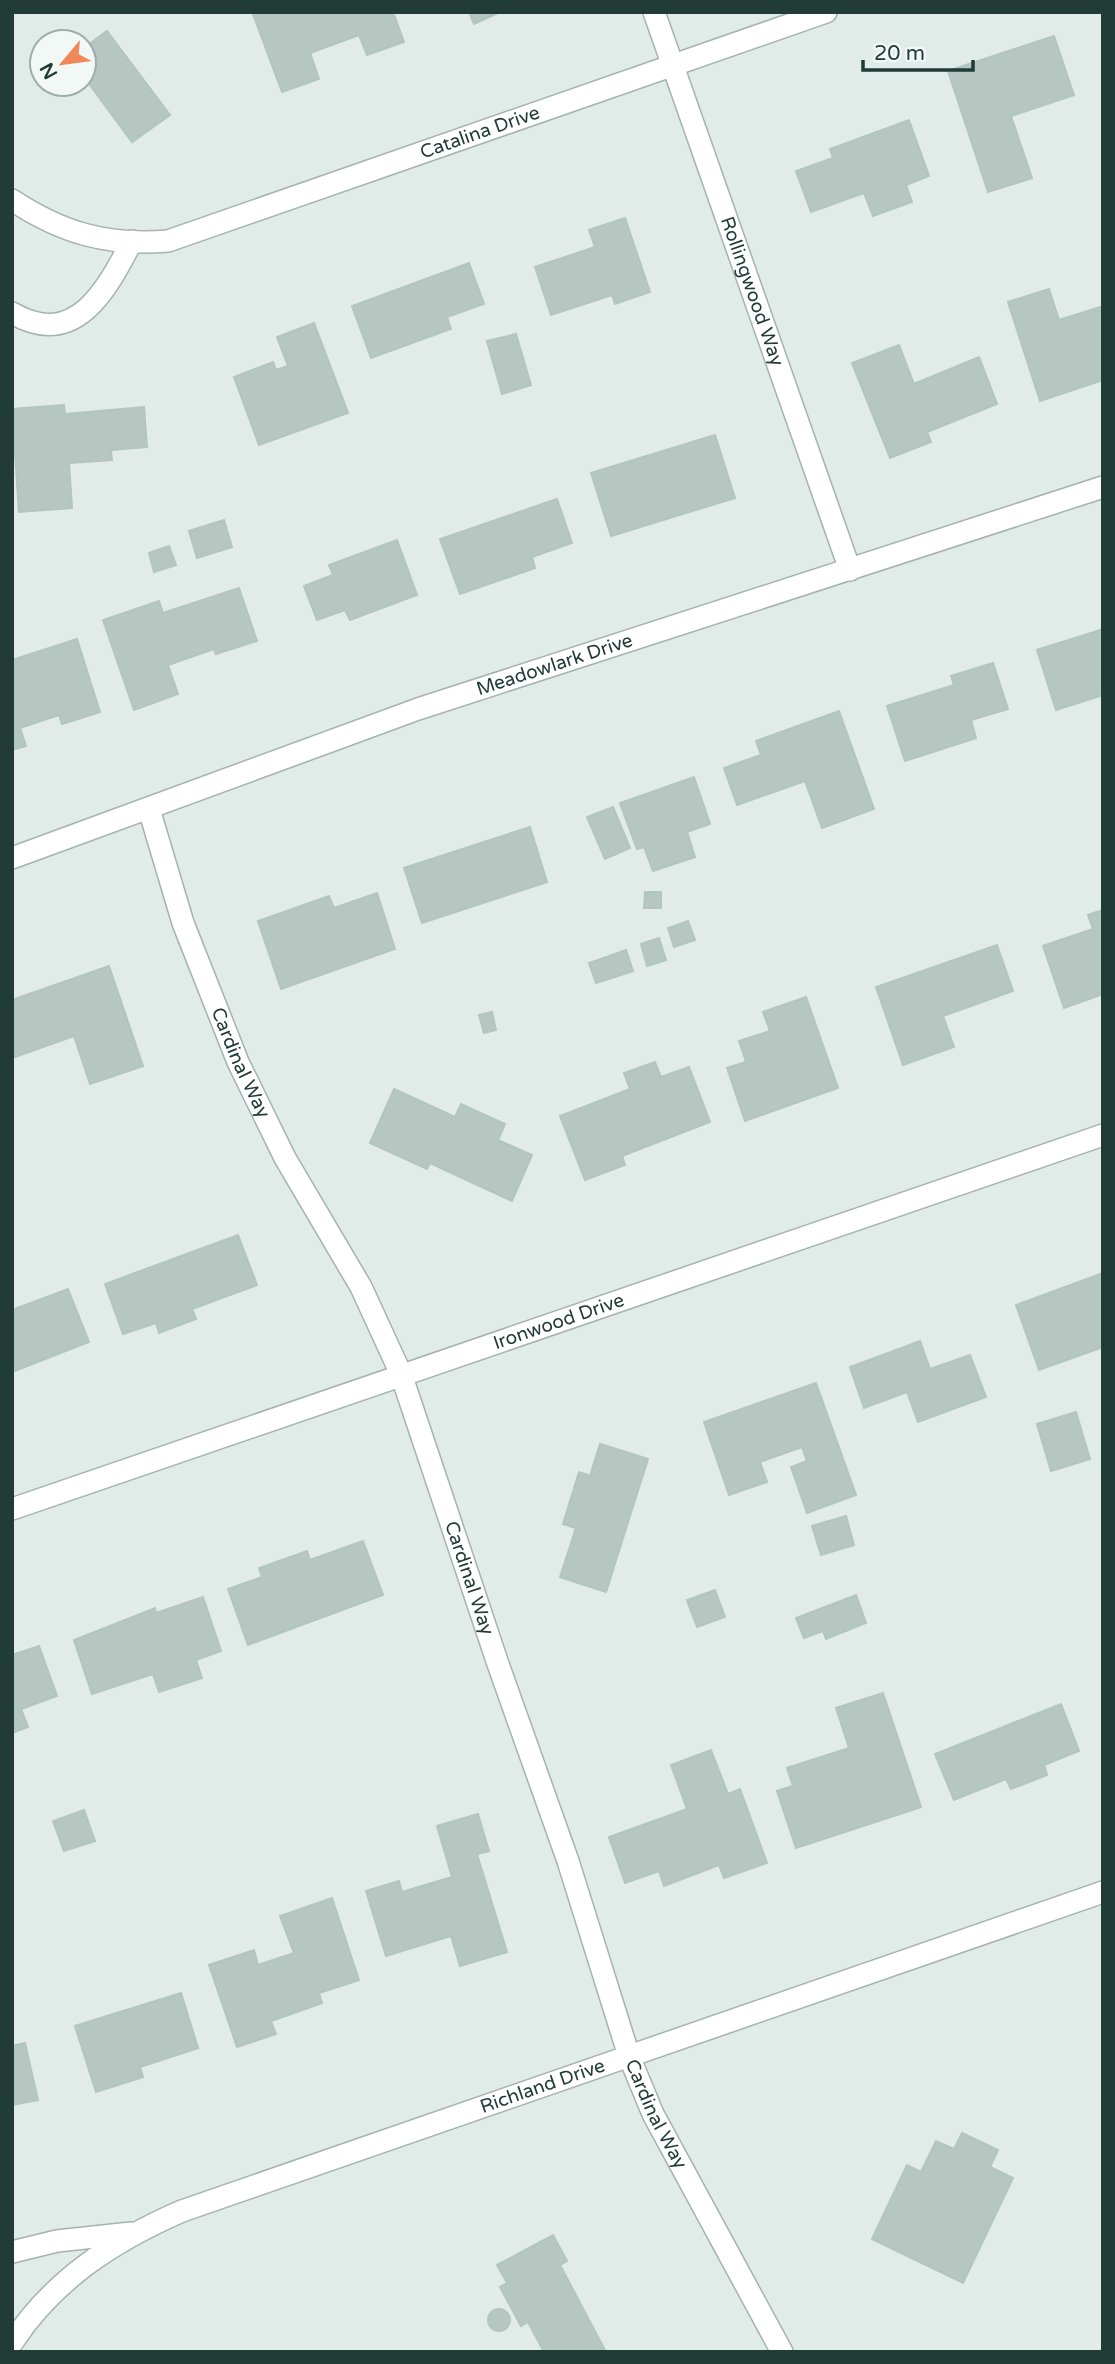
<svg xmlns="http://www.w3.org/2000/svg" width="1115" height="2364" viewBox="0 0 1115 2364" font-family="'Varela Round',sans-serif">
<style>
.building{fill:#b6c6c0;stroke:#b3c5bf;stroke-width:2}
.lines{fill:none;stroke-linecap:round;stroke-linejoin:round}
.minor-casing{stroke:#a4b3ae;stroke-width:24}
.minor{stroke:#fff;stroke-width:21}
.labels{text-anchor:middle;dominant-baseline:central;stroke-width:7;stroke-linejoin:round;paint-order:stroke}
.street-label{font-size:19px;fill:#213c36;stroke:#f1f8f5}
</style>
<rect width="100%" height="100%" fill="#e1ebe7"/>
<g class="building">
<path d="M 259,12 L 393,12 L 404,42 L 367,55 L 359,35 L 310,53 L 319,79 L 282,92 L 253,14 Z"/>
<path d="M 469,12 L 500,12 L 474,24 Z"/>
<path d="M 107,31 L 170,115 L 132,142 L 84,77 L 84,48 Z"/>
<path d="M 1054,36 L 1074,95 L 1011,116 L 1032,178 L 988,192 L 948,71 Z"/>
<path d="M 909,120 L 929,176 L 906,185 L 912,202 L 873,216 L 864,193 L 811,212 L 796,171 L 833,158 L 830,149 Z"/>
<path d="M 625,218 L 650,292 L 615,304 L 612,295 L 551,315 L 535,267 L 595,247 L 589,230 Z"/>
<path d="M 469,263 L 484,304 L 447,317 L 451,329 L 371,358 L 352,306 Z"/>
<path d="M 1049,289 L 1059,320 L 1103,306 L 1103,380 L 1040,401 L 1008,302 Z"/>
<path d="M 314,323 L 348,413 L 259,445 L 234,377 L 273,362 L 276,370 L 288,366 L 277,337 Z"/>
<path d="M 516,334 L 531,385 L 502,394 L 487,341 Z"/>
<path d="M 899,345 L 914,384 L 979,357 L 997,404 L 927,432 L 931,442 L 890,458 L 852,363 Z"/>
<path d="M 64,405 L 65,414 L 144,407 L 147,447 L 111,450 L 112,460 L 69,463 L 72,508 L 19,512 L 12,409 Z"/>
<path d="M 715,435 L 735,498 L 611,536 L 591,473 Z"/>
<path d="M 557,499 L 572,543 L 532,557 L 535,568 L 460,594 L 440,539 Z"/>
<path d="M 224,520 L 232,547 L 197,558 L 189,531 Z"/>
<path d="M 397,540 L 417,595 L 350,620 L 345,610 L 317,620 L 304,586 L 333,575 L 329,565 Z"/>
<path d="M 169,546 L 176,565 L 154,572 L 149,553 Z"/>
<path d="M 239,588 L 257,641 L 216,654 L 214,649 L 168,665 L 178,694 L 134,710 L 103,620 L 159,601 L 163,613 Z"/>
<path d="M 1103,629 L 1103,695 L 1056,710 L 1037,650 Z"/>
<path d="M 77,639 L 100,712 L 62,724 L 59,715 L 20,728 L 26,746 L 12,750 L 12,660 Z"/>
<path d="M 993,663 L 1008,709 L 971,720 L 976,738 L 905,761 L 887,706 L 954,685 L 951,676 Z"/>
<path d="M 839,711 L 874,809 L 822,828 L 805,781 L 737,805 L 724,768 L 761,755 L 756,741 Z"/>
<path d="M 694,777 L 710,824 L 687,832 L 695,857 L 653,871 L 644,847 L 637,849 L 620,803 Z"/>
<path d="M 613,807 L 630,848 L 605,859 L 587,817 Z"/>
<path d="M 530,827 L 547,882 L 422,923 L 404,868 Z"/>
<path d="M 645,892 L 661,892 L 661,908 L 644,908 Z"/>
<path d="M 377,893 L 395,949 L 281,989 L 258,921 L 329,896 L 334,908 Z"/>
<path d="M 1103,910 L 1103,994 L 1064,1008 L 1043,946 L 1093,929 L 1088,915 Z"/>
<path d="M 688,921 L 695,940 L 674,947 L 668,928 Z"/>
<path d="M 659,938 L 666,960 L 647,966 L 641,944 Z"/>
<path d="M 997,945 L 1013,991 L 943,1016 L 954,1047 L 903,1065 L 876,987 Z"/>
<path d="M 626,950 L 633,971 L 596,983 L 589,963 Z"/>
<path d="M 109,966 L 143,1066 L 90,1084 L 74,1036 L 12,1058 L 12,1000 Z"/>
<path d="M 806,997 L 838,1088 L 745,1121 L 727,1068 L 746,1062 L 739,1041 L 770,1031 L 763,1012 Z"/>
<path d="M 492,1012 L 496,1030 L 484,1033 L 479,1015 Z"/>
<path d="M 655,1062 L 661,1077 L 689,1067 L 710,1122 L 622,1156 L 625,1165 L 585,1180 L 560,1116 L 630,1089 L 624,1073 Z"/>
<path d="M 394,1089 L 455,1117 L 461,1104 L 505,1124 L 498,1140 L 532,1155 L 512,1201 L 430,1163 L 427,1169 L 370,1143 Z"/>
<path d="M 238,1235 L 257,1285 L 192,1309 L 196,1319 L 159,1333 L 156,1323 L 123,1334 L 105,1284 Z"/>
<path d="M 1103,1273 L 1103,1347 L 1039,1370 L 1016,1305 Z"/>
<path d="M 68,1289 L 89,1342 L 12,1372 L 12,1310 Z"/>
<path d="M 920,1341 L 930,1369 L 970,1355 L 986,1397 L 918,1422 L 907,1392 L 864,1408 L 850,1367 Z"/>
<path d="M 816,1383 L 856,1495 L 807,1513 L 791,1467 L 807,1461 L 802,1447 L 760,1462 L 767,1482 L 729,1495 L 704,1422 Z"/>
<path d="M 1076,1412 L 1090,1459 L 1051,1471 L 1037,1424 Z"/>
<path d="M 600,1444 L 648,1459 L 606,1592 L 560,1577 L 576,1528 L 563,1524 L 579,1472 L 590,1476 Z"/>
<path d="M 846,1516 L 854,1545 L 821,1555 L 812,1526 Z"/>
<path d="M 363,1541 L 383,1595 L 248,1645 L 228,1589 L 262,1577 L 259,1568 L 307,1551 L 310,1560 Z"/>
<path d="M 715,1590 L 725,1617 L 697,1627 L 687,1600 Z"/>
<path d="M 856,1595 L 866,1623 L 826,1639 L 823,1631 L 804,1638 L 796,1618 Z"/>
<path d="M 203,1597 L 221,1651 L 196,1660 L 202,1678 L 159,1692 L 153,1674 L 92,1694 L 74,1640 L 155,1608 L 156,1613 Z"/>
<path d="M 39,1646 L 57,1696 L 21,1709 L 28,1727 L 12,1733 L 12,1655 Z"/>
<path d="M 883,1693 L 921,1807 L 796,1848 L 777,1791 L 793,1786 L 787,1768 L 849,1748 L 836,1708 Z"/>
<path d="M 1061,1704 L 1079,1751 L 1044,1765 L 1047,1775 L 1011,1789 L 1006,1779 L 954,1800 L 935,1754 Z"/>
<path d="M 711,1750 L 728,1794 L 740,1789 L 767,1863 L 724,1878 L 719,1865 L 664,1886 L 659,1871 L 625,1883 L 609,1837 L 687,1809 L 671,1765 Z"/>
<path d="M 84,1810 L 95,1841 L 64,1851 L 53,1821 Z"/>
<path d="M 478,1814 L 489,1851 L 477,1854 L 507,1952 L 460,1966 L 451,1936 L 386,1956 L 366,1891 L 399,1881 L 402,1892 L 452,1877 L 437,1826 Z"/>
<path d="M 332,1898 L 359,1980 L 319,1993 L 322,2003 L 271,2021 L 276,2034 L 237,2047 L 209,1965 L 254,1950 L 258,1965 L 294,1953 L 280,1916 Z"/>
<path d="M 181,1993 L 198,2048 L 140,2067 L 143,2077 L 96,2092 L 75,2026 Z"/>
<path d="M 25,2043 L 38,2100 L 12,2105 L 12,2046 Z"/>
<path d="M 962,2133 L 998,2150 L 990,2167 L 1013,2178 L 963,2283 L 872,2239 L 907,2165 L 921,2172 L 936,2141 L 954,2149 Z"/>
<path d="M 553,2235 L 567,2261 L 560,2265 L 606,2352 L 544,2352 L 528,2322 L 521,2326 L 500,2287 L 507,2283 L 497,2265 Z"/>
<circle cx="499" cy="2320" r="11"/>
</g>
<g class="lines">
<g class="minor-casing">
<g id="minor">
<path id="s1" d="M 654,12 L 850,570"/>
<path id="s2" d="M 12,200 C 62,233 107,246 168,241 L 826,12"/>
<path d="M 12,313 C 76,350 107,289 132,241"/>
<path id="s3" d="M 149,809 L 183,923 L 238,1062 L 285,1158 L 361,1287 L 401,1374 L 498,1664 L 568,1861 L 629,2056 L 653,2114 L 782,2352"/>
<path id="s4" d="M 12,858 L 418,709 L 1103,487"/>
<path id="s5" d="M 12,1509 L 1103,1135"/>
<path d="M 12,2252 L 57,2241 L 131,2233"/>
<path id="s6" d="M 12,2343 C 53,2280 113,2241 182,2211 L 1103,1892"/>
</g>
</g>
<use href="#minor" class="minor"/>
</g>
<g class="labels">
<g class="street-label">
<text stroke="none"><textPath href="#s2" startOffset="495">Catalina Drive</textPath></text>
<text stroke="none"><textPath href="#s1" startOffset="296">Rollingwood Way</textPath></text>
<text stroke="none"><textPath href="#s4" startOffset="576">Meadowlark Drive</textPath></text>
<text stroke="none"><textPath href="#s3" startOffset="270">Cardinal Way</textPath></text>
<text stroke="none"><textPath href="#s5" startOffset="578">Ironwood Drive</textPath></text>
<text stroke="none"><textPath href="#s3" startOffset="836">Cardinal Way</textPath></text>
<text stroke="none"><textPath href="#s6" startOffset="600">Richland Drive</textPath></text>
<text stroke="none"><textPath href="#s3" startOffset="1404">Cardinal Way</textPath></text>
</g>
</g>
<rect width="1115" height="2364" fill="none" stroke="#213c36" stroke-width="28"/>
<g transform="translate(63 63) rotate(241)"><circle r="33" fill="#f1f8f5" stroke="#9eada9" stroke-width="2"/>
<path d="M0-5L12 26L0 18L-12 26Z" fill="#f18859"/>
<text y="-10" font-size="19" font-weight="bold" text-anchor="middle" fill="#213c36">N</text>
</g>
<path d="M863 60v10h110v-10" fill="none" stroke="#213c36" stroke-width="3.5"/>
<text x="874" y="60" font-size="21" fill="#213c36" stroke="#f1f8f5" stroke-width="5" paint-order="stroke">20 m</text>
</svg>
